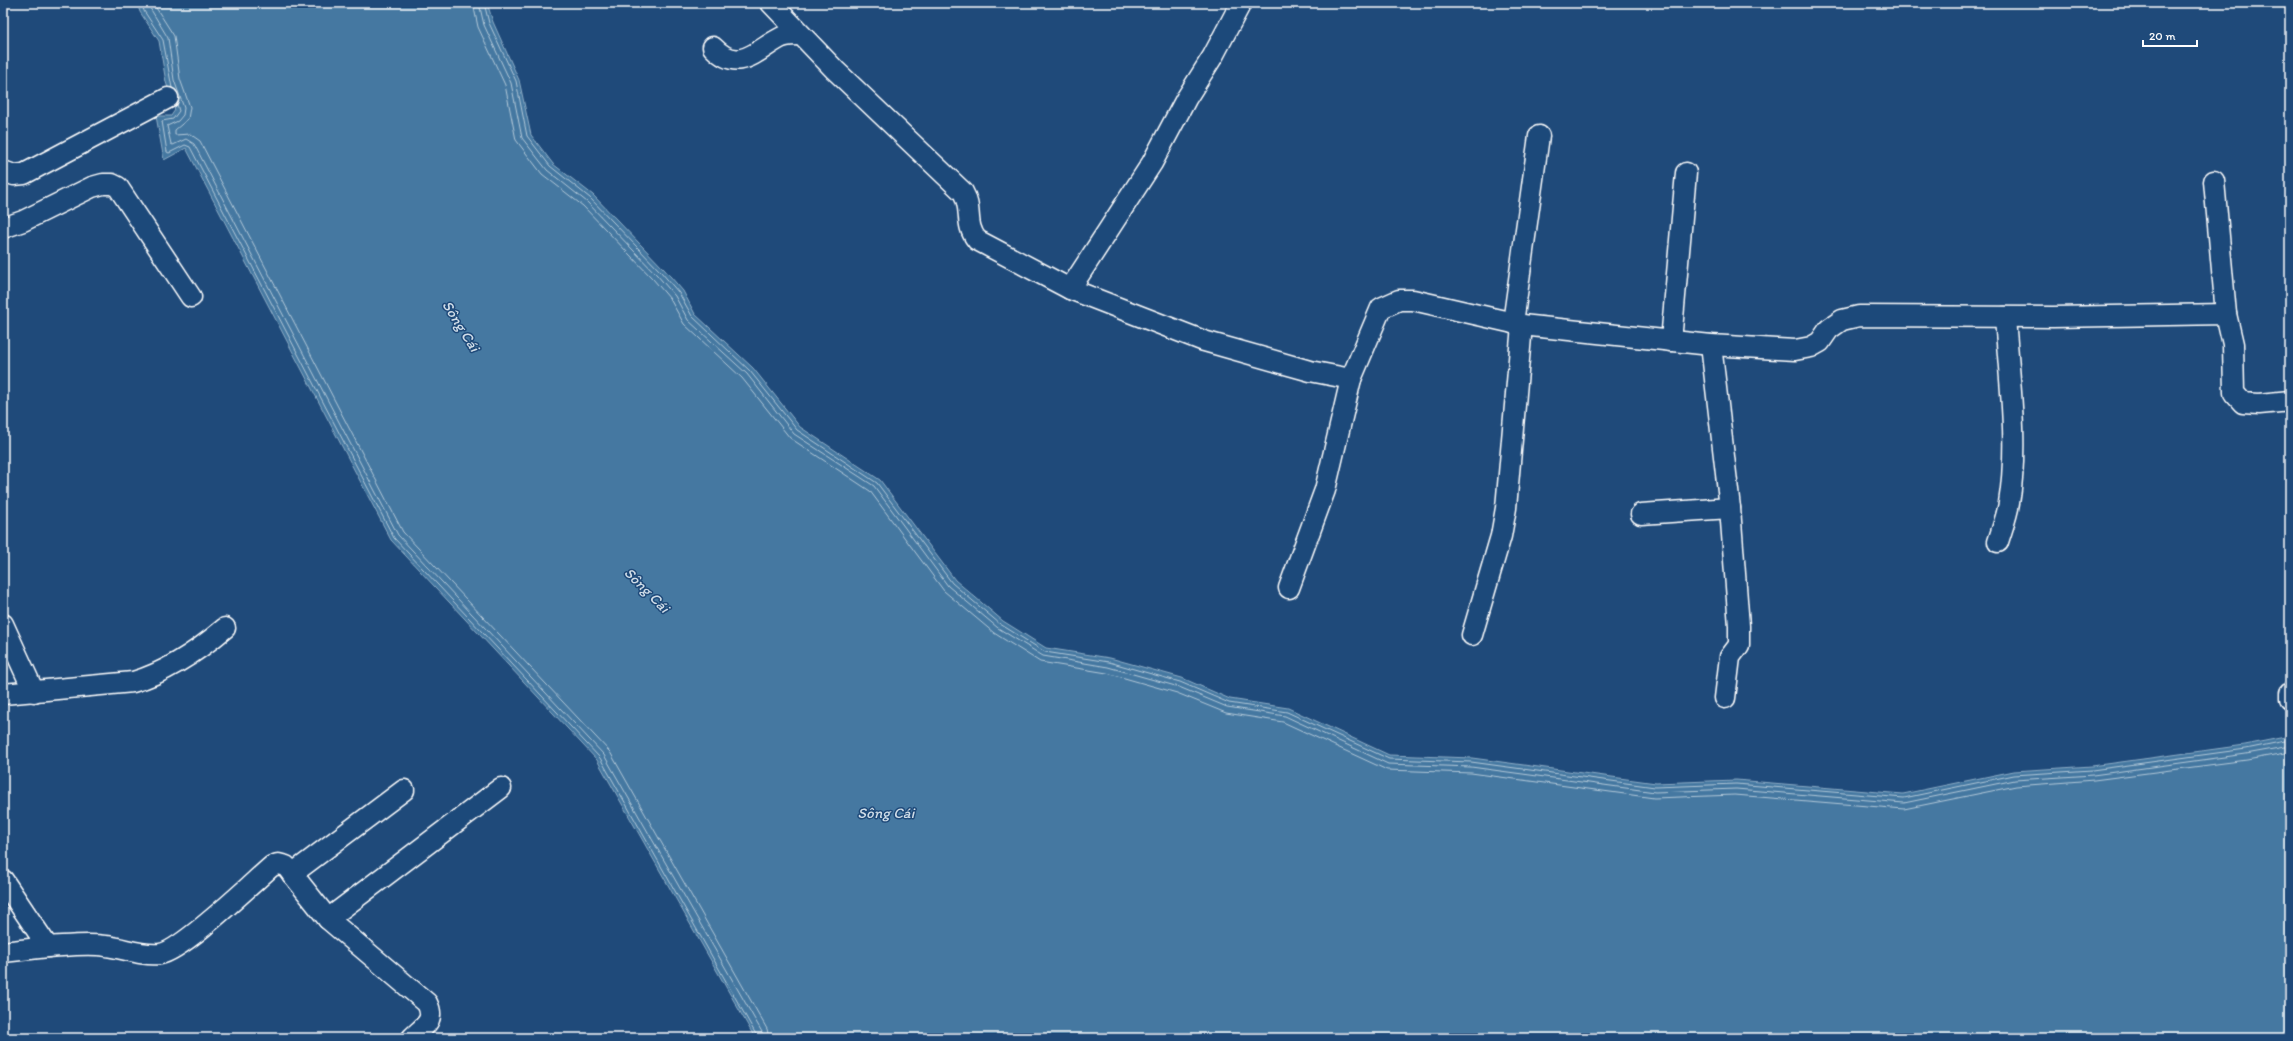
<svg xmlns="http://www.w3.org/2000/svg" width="2293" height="1041" viewBox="0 0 2293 1041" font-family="Itim,sans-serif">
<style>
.water{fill:#4478a1;stroke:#8faec7}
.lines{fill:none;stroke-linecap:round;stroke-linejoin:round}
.shore{stroke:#b4c9d9;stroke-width:1}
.minor-casing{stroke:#fff;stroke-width:23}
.minor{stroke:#1f4a7a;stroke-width:20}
.labels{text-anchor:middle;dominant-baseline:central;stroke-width:3;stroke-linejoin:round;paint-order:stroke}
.water-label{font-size:15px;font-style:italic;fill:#d0dde8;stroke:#1f4a7a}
</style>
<rect width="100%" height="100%" fill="#1f4a7a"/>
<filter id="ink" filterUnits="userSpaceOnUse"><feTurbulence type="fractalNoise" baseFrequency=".025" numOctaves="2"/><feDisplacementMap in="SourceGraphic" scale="8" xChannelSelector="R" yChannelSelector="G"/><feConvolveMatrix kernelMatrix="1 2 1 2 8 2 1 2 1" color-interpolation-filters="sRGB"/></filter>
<g filter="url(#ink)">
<path class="water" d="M 137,3 L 487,3 L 493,22 L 519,80 L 531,135 L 553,164 L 593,195 L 664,269 L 683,291 L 695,314 L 753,368 L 800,427 L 880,480 L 955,580 L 1003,621 L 1046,648 L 1110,658 L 1182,678 L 1230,699 L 1288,708 L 1389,755 L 1472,758 L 1656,783 L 1736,780 L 1903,794 L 2014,771 L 2092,766 L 2245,745 L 2290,736 L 2290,1038 L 755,1038 L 597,760 L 391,540 L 186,148 L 164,160 L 156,116 L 171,116 L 175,110 L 166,82 L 159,41 L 140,12 Z"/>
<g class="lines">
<g class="shore">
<path d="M 142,3 L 144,11 L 163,40 L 172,88"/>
<path d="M 147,3 L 168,38 L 174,80 L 184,108 L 183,115 L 178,121 L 167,126 L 171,144 L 173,145 L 186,139 L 194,144 L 398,535 L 604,755 L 762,1032 L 763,1038"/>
<path d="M 153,3 L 174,36 L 180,79 L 190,107 L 188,119 L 175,130 L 175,135 L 190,134 L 200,141 L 403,532 L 610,752 L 767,1029 L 769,1038"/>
<path d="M 473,3 L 478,27 L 505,85 L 516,140 L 542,174 L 583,206 L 653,279 L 670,299 L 684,324 L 742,378 L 790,438 L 870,491 L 944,591 L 994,633 L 1040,662 L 1107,673 L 1177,693 L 1226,713 L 1283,722 L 1387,770 L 1471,773 L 1654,798 L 1735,795 L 1904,809 L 2016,786 L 2094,780 L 2247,760 L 2290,752"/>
<path d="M 479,3 L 484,25 L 511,83 L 522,138 L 547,170 L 587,202 L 657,275 L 675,296 L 688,320 L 747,374 L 794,434 L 874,486 L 948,586 L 998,628 L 1043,656 L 1108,667 L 1179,687 L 1227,707 L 1285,716 L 1388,764 L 1471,767 L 1655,792 L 1736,789 L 1904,803 L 2015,780 L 2093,775 L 2246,754 L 2290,746"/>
<path d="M 484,3 L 489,23 L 516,81 L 527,136 L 550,166 L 590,198 L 661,272 L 679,293 L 692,316 L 750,371 L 797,430 L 877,483 L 952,583 L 1000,624 L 1045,652 L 1109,662 L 1180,682 L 1229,703 L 1287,712 L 1389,759 L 1471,762 L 1655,787 L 1736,784 L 1904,798 L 2014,775 L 2092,770 L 2246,749 L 2290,740"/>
<path d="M 177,104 L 179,111 L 173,119 L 162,121 L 167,152 L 169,153 L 185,145 L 190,147 L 394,538 L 600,758 L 758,1038"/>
</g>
<g class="minor-casing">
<g id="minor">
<path d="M 771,3 L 835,70 L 963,192 C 973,209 964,224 977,240 L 1070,289 L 1152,163 L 1186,99 L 1213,56 L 1241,3"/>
<path d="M 713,47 C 740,75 757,49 782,37 C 788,35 795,35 801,35"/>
<path d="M 3,171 L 14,175 L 24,174 L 168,98"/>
<path d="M 2214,181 L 2226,314"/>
<path d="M 3,228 L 23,221 L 92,187 L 103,184 L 112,184 L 118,187 L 191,297"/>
<path d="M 1070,289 L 1204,341 L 1310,371 L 1351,379 L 1381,308 L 1399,300 L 1413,300 L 1522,325 L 1711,345 L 1795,350 L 1811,347 L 1820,342 L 1829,329 L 1842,320 L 1859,316 L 2053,317 L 2226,314 L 2233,344 L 2234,393 L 2243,403 L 2259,404 L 2290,401"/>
<path d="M 1513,323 L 1539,136"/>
<path d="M 1671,341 L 1686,173"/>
<path d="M 1711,345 L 1730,508 L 1739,626 L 1739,645 L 1730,657 L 1725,698"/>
<path d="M 1641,514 L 1730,508"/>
<path d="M 1998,542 C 2002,529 2007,516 2009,503 C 2019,443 2009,378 2005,317"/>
<path d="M 1289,588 L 1325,490 L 1351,379"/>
<path d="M 3,624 L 34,692"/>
<path d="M 1472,635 L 1501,536 L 1506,508 L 1522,325"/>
<path d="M 3,694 L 133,682 C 168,672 198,651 225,628"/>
<path d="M 2290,699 L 2290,693"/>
<path d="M 292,874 L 404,790"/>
<path d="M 3,880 L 48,947 C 67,946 87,943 106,946 C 124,948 140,956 160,954 C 182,951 251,884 272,866 L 278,864 L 286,866 L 328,919 L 427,1003 C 436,1021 424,1026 412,1038"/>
<path d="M 328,919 L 501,788"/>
<path d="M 3,952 L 48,947"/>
</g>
</g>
<use href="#minor" class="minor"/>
</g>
</g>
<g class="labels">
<g class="water-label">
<text transform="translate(461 326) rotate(58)">Sông Cái</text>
<text transform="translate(647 590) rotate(45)">Sông Cái</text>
<text x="886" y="813">Sông Cái</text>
</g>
</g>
<rect width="2293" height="1041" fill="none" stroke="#1f4a7a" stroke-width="16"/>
<rect x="8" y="8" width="2277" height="1025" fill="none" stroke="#fff" stroke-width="1.5" filter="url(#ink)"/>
<path d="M2143 40v6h54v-6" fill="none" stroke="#ffffff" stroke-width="2"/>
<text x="2149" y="40" font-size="12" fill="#ffffff" stroke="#1f4a7a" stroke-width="3" paint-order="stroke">20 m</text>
</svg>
